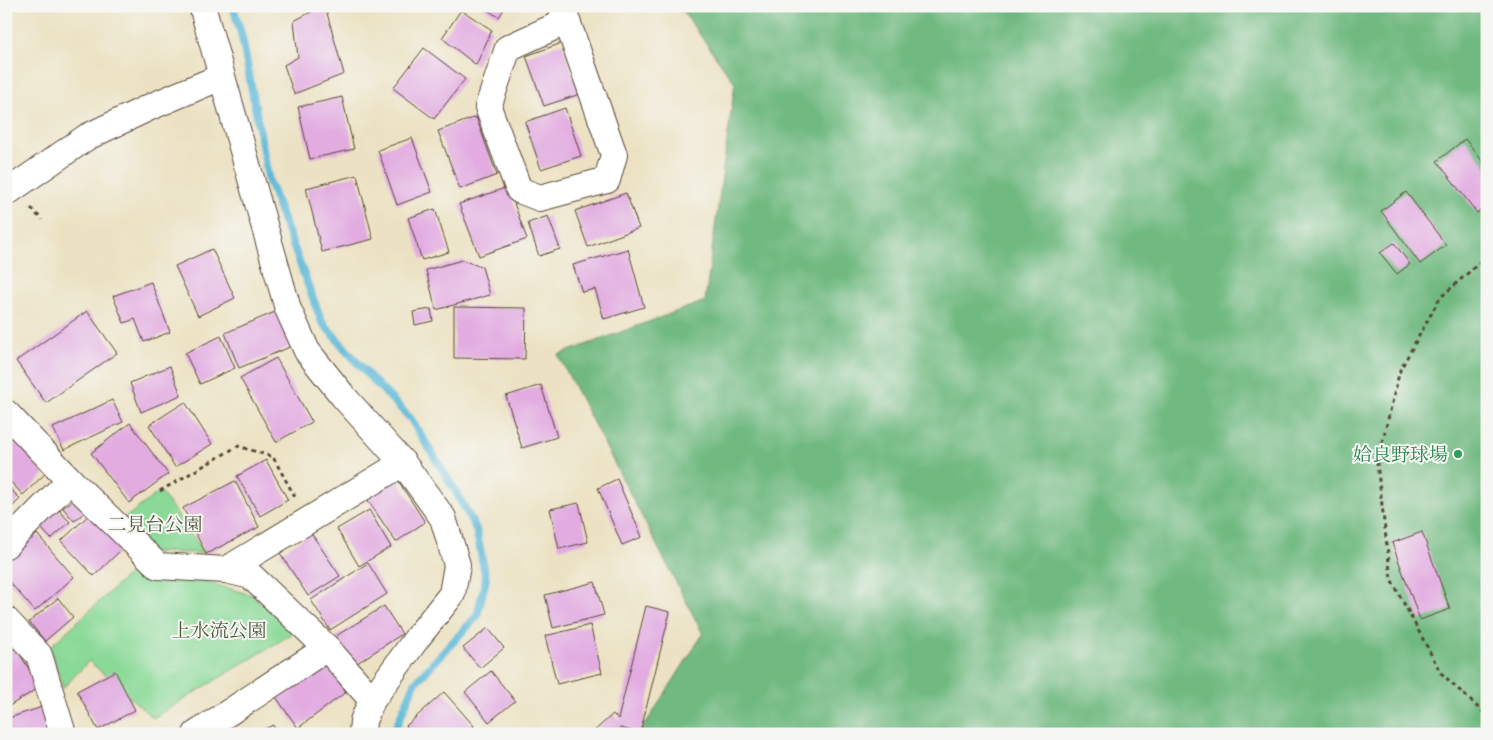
<svg xmlns="http://www.w3.org/2000/svg" width="1493" height="740" viewBox="0 0 1493 740" font-family="'Sorts Mill Goudy','Noto Serif JP',serif">
  <rect width="100%" height="100%" fill="#f6f6f2"/>
  <filter id="ink" filterUnits="userSpaceOnUse"><feTurbulence type="fractalNoise" baseFrequency=".02" numOctaves="2"/><feDisplacementMap in="SourceGraphic" scale="10" xChannelSelector="R" yChannelSelector="G"/><feConvolveMatrix kernelMatrix="1 2 1 2 8 2 1 2 1" color-interpolation-filters="sRGB"/></filter>
  <filter id="wash" filterUnits="userSpaceOnUse"><feTurbulence type="fractalNoise" baseFrequency=".0096" numOctaves="4" result="noise"/><feDisplacementMap in="SourceGraphic" scale="20" xChannelSelector="R" yChannelSelector="G"/><feGaussianBlur stdDeviation="1.12" result="paint"/><feColorMatrix in="noise" values="0 0 0 0 0 0 0 0 0 0 0 0 0 0 0 0 0 1.4 0 .05"/><feComposite in="paint" operator="in"/></filter>
  <g filter="url(#wash)">
    <rect width="100%" height="100%" fill="#ece2c3"/>
    <g fill="#8ad997" stroke="#62825a">
      <polygon points="160,491 205,553 150,552 120,522"/>
      <polygon points="141,563 252,595 295,632 153,718 89,661 63,688 50,647"/>
    </g>
    <polygon fill="#6fb980" stroke="#55724f" points="679,6 1487,6 1487,734 639,734 703,634 558,355 705,301 735,83"/>
    <g fill="none" stroke-linecap="round" stroke-linejoin="round">
      <polyline stroke="#5ab8d8" stroke-width="8" points="233,6 242,37 269,182 322,322 370,377 411,419 456,492 476,529 486,579 477,616 415,683 393,734"/>
    </g>
    <g id="blocks">
      <g fill="#e2ace1">
        <polygon points="322,6 325,6 344,74 294,94 284,65 298,57 294,21"/>
        <polygon points="480,6 506,6 499,17"/>
        <polygon points="461,10 492,30 476,65 442,38"/>
        <polygon points="562,43 580,94 544,106 526,56"/>
        <polygon points="424,48 465,79 434,119 393,88"/>
        <polygon points="342,97 354,149 310,159 298,107"/>
        <polygon points="565,108 581,156 541,169 525,122"/>
        <polygon points="476,117 497,175 460,189 438,131"/>
        <polygon points="412,138 432,192 397,205 378,150"/>
        <polygon points="1465,139 1487,167 1487,205 1477,213 1437,161"/>
        <polygon points="357,175 373,239 322,252 306,188"/>
        <polygon points="508,187 527,239 479,256 459,204"/>
        <polygon points="1406,192 1446,245 1420,264 1381,211"/>
        <polygon points="626,193 639,228 588,247 575,211"/>
        <polygon points="435,209 449,252 422,260 408,218"/>
        <polygon points="548,216 560,249 539,256 528,223"/>
        <polygon points="1394,243 1410,264 1397,274 1380,253"/>
        <polygon points="212,249 235,298 198,316 175,266"/>
        <polygon points="628,249 644,307 604,319 595,289 582,292 573,265"/>
        <polygon points="462,260 482,267 490,295 436,310 426,270"/>
        <polygon points="151,282 170,332 144,342 135,319 124,323 113,296"/>
        <polygon points="454,307 526,308 525,359 454,358"/>
        <polygon points="431,309 433,321 415,325 413,312"/>
        <polygon points="280,310 295,345 239,368 225,333"/>
        <polygon points="87,311 117,353 46,403 16,361"/>
        <polygon points="221,336 235,368 200,384 185,353"/>
        <polygon points="276,358 312,422 276,442 240,378"/>
        <polygon points="170,366 181,395 141,412 130,383"/>
        <polygon points="541,385 557,437 522,448 506,396"/>
        <polygon points="112,400 123,422 64,450 53,428"/>
        <polygon points="185,402 212,444 175,467 149,425"/>
        <polygon points="6,422 51,468 23,495 6,477"/>
        <polygon points="130,423 168,474 129,503 91,453"/>
        <polygon points="266,460 288,500 260,516 237,476"/>
        <polygon points="395,476 425,522 396,542 365,496"/>
        <polygon points="617,479 642,537 622,545 598,488"/>
        <polygon points="235,481 259,527 206,554 183,508"/>
        <polygon points="6,484 20,499 8,511 6,509"/>
        <polygon points="78,496 89,509 74,521 63,508"/>
        <polygon points="579,503 588,542 559,549 550,509"/>
        <polygon points="53,504 70,522 51,539 35,521"/>
        <polygon points="369,510 391,547 359,566 337,529"/>
        <polygon points="92,512 124,547 94,576 61,541"/>
        <polygon points="1422,532 1450,609 1420,620 1392,543"/>
        <polygon points="311,533 340,576 308,596 280,553"/>
        <polygon points="37,534 74,577 35,611 6,578 6,561"/>
        <polygon points="368,563 387,594 330,630 311,600"/>
        <polygon points="595,582 604,615 553,628 545,595"/>
        <polygon points="58,598 73,617 45,641 29,622"/>
        <polygon points="384,606 402,634 354,665 336,636"/>
        <polygon points="646,606 670,612 640,733 620,728 614,734 591,734 613,714 618,719"/>
        <polygon points="590,625 602,673 557,684 545,636"/>
        <polygon points="488,628 504,648 480,668 463,648"/>
        <polygon points="16,648 40,687 6,708 6,654"/>
        <polygon points="321,658 346,692 298,728 273,693"/>
        <polygon points="115,671 135,710 98,730 77,691"/>
        <polygon points="491,671 515,701 489,722 465,692"/>
        <polygon points="444,692 474,726 466,734 413,734 406,726"/>
        <polygon points="42,707 51,734 6,734 6,719"/>
        <polygon points="273,725 277,734 256,734"/>
      </g>
    </g>
  </g>
  <g filter="url(#ink)">
    <use href="#blocks" fill-opacity="0" stroke="#564637" stroke-width="1"/>
    <g fill="none" stroke-linecap="round" stroke-linejoin="round">
      <defs>
        <g id="street">
          <polyline points="202,6 288,309 307,351 343,396 403,463 443,518 457,565 452,594 417,638 372,700 363,721 362,734"/>
          <polyline points="561,6 567,21 614,155 607,180 540,198 519,190 488,107 508,48 567,21"/>
          <polyline points="6,193 87,137 150,107 221,77"/>
          <polyline points="6,413 70,480"/>
          <polyline points="6,545 70,480 158,566 226,570 251,576 327,648 372,700"/>
          <polyline points="226,570 403,463"/>
          <polyline points="6,620 39,655 63,734"/>
          <polyline points="196,734 327,648"/>
        </g>
      </defs>
      <use href="#street" stroke="#564637" stroke-width="28"/>
      <g stroke="#564637" stroke-width="3" stroke-dasharray="4 4" stroke-linecap="butt">
        <polyline points="31,208 42,220"/>
        <polyline points="1487,256 1440,298 1400,370 1377,464 1391,579 1441,673 1487,716"/>
        <polyline points="160,491 238,446 273,457 295,497"/>
      </g>
      <use href="#street" stroke="#fff" stroke-width="26"/>
    </g>
  </g>
  <circle fill="#2e9e5b" stroke="#f6f6f2" stroke-width="2" cx="1458" cy="454" r="5"/>
  <g text-anchor="middle" stroke-width="4" stroke-linejoin="round" paint-order="stroke">
    <g font-size="19" fill="#27864d" stroke="#f6f6f2" text-anchor="end">
      <text x="1448" y="461">姶良野球場</text>
    </g>
    <g font-size="19" fill="#4f563c" stroke="#f6f6f2">
      <text x="155" y="531">二見台公園</text>
      <text x="219" y="637">上水流公園</text>
    </g>
  </g>
  <rect width="1493" height="740" fill="none" stroke="#f6f6f2" stroke-width="25"/>
</svg>
